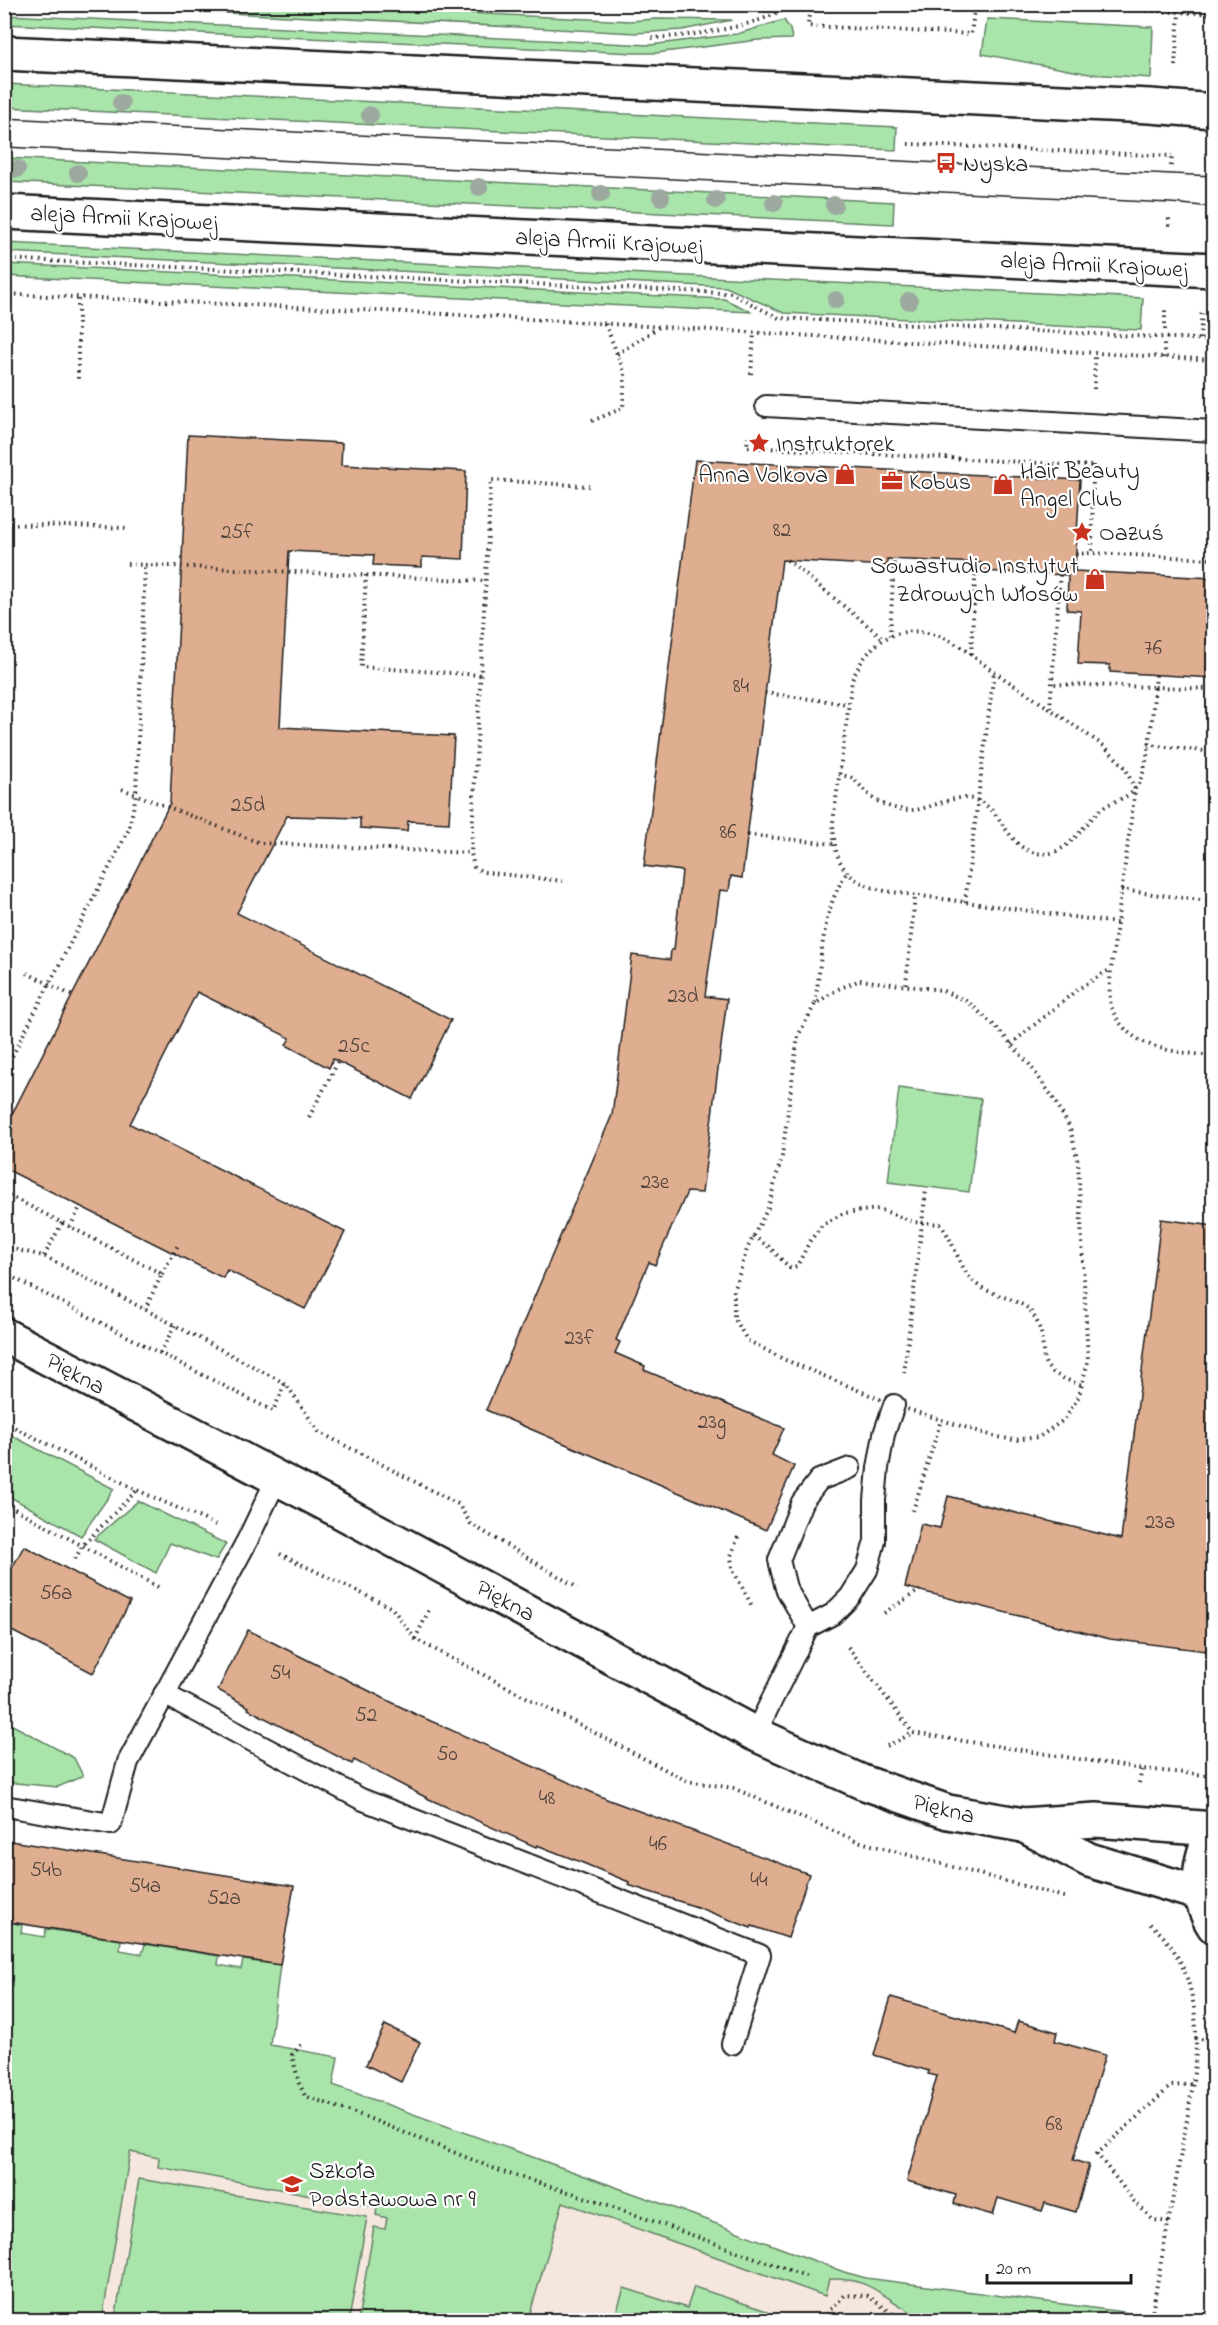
<svg xmlns="http://www.w3.org/2000/svg" width="1218" height="2325" viewBox="0 0 1218 2325" font-family="'Indie Flower',sans-serif">
  <rect width="100%" height="100%" fill="#fff"/>
  <filter id="ink" filterUnits="userSpaceOnUse"><feTurbulence type="fractalNoise" baseFrequency=".0167" numOctaves="2"/><feDisplacementMap in="SourceGraphic" scale="12" xChannelSelector="R" yChannelSelector="G"/><feConvolveMatrix kernelMatrix="1 2 1 2 8 2 1 2 1" color-interpolation-filters="sRGB"/></filter>
  <g filter="url(#ink)">
    <polygon fill="#f5e7de" points="98,2031 462,2166 824,2296 829,2279 847,2279 865,2283 912,2313 948,2320 49,2320"/>
    <g fill="#a9e5ab" stroke="#628064" stroke-width="1.5">
      <polygon points="284,4 630,21 655,19 732,20 682,30 637,33 65,5"/>
      <polygon points="5,15 650,45 737,34 784,20 790,29 792,39 758,40 656,53 635,53 5,24"/>
      <polygon points="987,19 1153,27 1151,78 1090,74 982,54"/>
      <polygon points="5,84 897,127 896,150 5,107"/>
      <polygon points="5,158 894,202 893,224 5,182"/>
      <polygon points="5,243 1143,298 1141,330 784,313 726,287 5,252"/>
      <polygon points="5,264 724,299 752,312 5,276"/>
      <polygon points="899,1088 981,1099 969,1192 888,1182"/>
      <polygon points="5,1432 114,1489 81,1536 5,1494"/>
      <polygon points="138,1501 226,1544 216,1560 170,1543 156,1573 94,1539"/>
      <polygon points="5,1721 74,1758 83,1776 58,1787 5,1782"/>
      <path d="M4 1921 22 1925 21 1933 44 1937 46 1929 121 1940 120 1950 142 1954 145 1944 219 1956 218 1965 241 1969 243 1960 280 1965 270 2045 338 2057 333 2085 693 2215 844 2272 866 2278 1123 2312 1139 2316V2320H948C936 2319 921 2318 911 2312 878 2294 870 2278 829 2279L825 2296 563 2202 528 2320H358L374 2227 385 2229 387 2218 376 2215 377 2207 158 2167 159 2158 130 2152 102 2320H5L4 2114 10 2074 4 2052Z"/>
      <polygon points="139,2179 367,2217 349,2320 115,2320"/>
      <polygon points="694,2287 767,2311 763,2320 614,2320 624,2288 687,2308"/>
    </g>
    <g fill="#dfae91" stroke="#1c1c1c" stroke-width="1.5">
      <polygon points="188,435 342,443 341,465 466,471 463,559 422,557 422,567 373,565 374,555 289,551 280,727 454,736 449,823 408,821 407,831 360,828 360,818 287,816 237,913 451,1020 412,1099 333,1059 329,1068 286,1045 290,1038 197,992 130,1124 345,1232 305,1309 227,1270 223,1278 4,1168 4,1130 170,803"/>
      <polygon points="695,460 1080,480 1075,571 1214,578 1214,678 1110,672 1110,665 1078,664 1081,611 1067,610 1068,575 981,571 982,563 887,559 887,566 782,560 742,878 731,876 729,891 720,890 705,996 727,999 702,1193 687,1192 655,1265 649,1262 616,1340 620,1342 615,1353 645,1366 644,1370 784,1428 772,1455 794,1466 766,1530 486,1410 612,1115 632,955 670,960 671,950 674,950 682,871 644,866"/>
      <polygon points="1161,1219 1214,1226 1214,1592 1206,1651 1110,1639 905,1587 921,1524 940,1528 948,1496 1121,1539"/>
      <polygon points="24,1546 130,1602 93,1673 4,1627 4,1583"/>
      <polygon points="248,1630 415,1714 609,1800 809,1874 788,1938 752,1926 751,1928 697,1907 628,1885 629,1882 583,1863 537,1845 536,1847 429,1799 354,1760 352,1764 248,1709 249,1707 218,1690"/>
      <polygon points="4,1840 294,1886 280,1965 4,1921"/>
      <polygon points="891,1997 1014,2033 1018,2021 1057,2032 1055,2041 1105,2055 1073,2160 1089,2165 1076,2212 1045,2203 1042,2211 998,2198 993,2215 954,2204 956,2195 907,2181 937,2076 928,2074 929,2071 874,2055"/>
      <polygon points="385,2025 420,2042 401,2082 366,2065"/>
    </g>
    <g fill="none" stroke-linecap="round" stroke-linejoin="round">
      <defs>
        <g id="service">
          <polyline points="766,406 1214,431"/>
          <polyline points="808,1627 786,1588 779,1560 802,1502 819,1480 850,1468"/>
          <polyline points="164,1694 361,1799 760,1955 732,2044"/>
          <polyline points="755,1734 808,1627 833,1614 850,1597 867,1570 875,1541 875,1500 878,1468 884,1434 894,1405"/>
          <polyline points="4,1806 111,1824 128,1762 248,1539 277,1478"/>
        </g>
        <g id="minor">
          <polyline points="4,1335 336,1509 755,1734 862,1782 948,1812 1023,1825 1096,1820 1214,1829"/>
          <polyline points="1023,1825 1089,1860 1201,1894"/>
          <path d="M1214 1833C1196 1860 1196 1899 1214 1926"/>
        </g>
        <g id="primary">
          <polyline points="4,53 1150,106 1214,111"/>
          <polyline points="4,212 1214,270"/>
        </g>
      </defs>
      <use href="#service" stroke="#1c1c1c" stroke-width="24"/>
      <use href="#minor" stroke="#1c1c1c" stroke-width="38"/>
      <use href="#primary" stroke="#1c1c1c" stroke-width="38"/>
      <g stroke="#1c1c1c" stroke-width="4" stroke-dasharray="1.5 4.5" stroke-linecap="butt">
        <polyline points="810,4 808,26 971,34 975,4"/>
        <polyline points="1027,4 1214,14"/>
        <path d="M652 38C693 36 760 27 794 4"/>
        <polyline points="1175,66 1179,13"/>
        <polyline points="1213,69 1214,47"/>
        <polyline points="908,144 1172,156"/>
        <polyline points="1171,166 1172,154"/>
        <polyline points="1169,226 1169,214"/>
        <polyline points="1208,228 1210,152"/>
        <polyline points="4,259 724,293 730,293 779,318 1214,340"/>
        <polyline points="4,294 428,313 1214,360"/>
        <polyline points="78,299 78,381"/>
        <polyline points="1165,330 1165,309"/>
        <polyline points="1200,339 1202,310"/>
        <polyline points="617,354 659,327"/>
        <polyline points="1164,358 1164,344"/>
        <polyline points="751,374 754,333"/>
        <polyline points="1094,389 1095,354"/>
        <polyline points="592,421 623,408 625,374 605,323"/>
        <polyline points="748,436 747,447 1093,466"/>
        <polyline points="1093,465 1092,553 1214,559"/>
        <polyline points="4,524 128,528"/>
        <polyline points="1076,554 1092,553"/>
        <polyline points="787,560 883,638"/>
        <polyline points="127,564 486,581"/>
        <polyline points="366,575 361,667 482,675"/>
        <path d="M1060 575 1050 709 1104 746 1125 767 1135 790 1111 969C1110 983 1107 1002 1115 1015 1134 1051 1178 1052 1214 1056"/>
        <polyline points="890,636 894,559"/>
        <polyline points="971,654 976,563"/>
        <polyline points="1156,675 1155,687 1214,689"/>
        <polyline points="765,693 848,704"/>
        <path d="M1050 709C1031 696 1012 684 993 671 976 659 959 643 939 636 896 622 868 642 852 680L833 822C834 863 844 881 885 891L1117 923"/>
        <polyline points="1148,745 1214,752"/>
        <path d="M839 774C843 776 848 776 852 778 858 782 863 790 868 794 878 804 896 810 910 810 933 810 953 792 976 800 1002 809 1006 844 1032 852 1065 862 1080 828 1100 810 1110 801 1128 799 1135 789 1150 771 1152 712 1155 687L1052 684"/>
        <polyline points="122,789 260,843 471,853"/>
        <polyline points="748,835 834,844"/>
        <polyline points="563,881 483,872 474,867 471,853 491,480 589,486"/>
        <polyline points="1121,890 1201,900"/>
        <polyline points="965,902 994,672"/>
        <polyline points="27,973 73,996"/>
        <polygon points="860,980 941,990 967,1001 995,1026 1029,1064 1054,1099 1070,1128 1078,1162 1088,1361 1079,1396 1065,1419 1039,1437 1014,1440 993,1436 894,1405 783,1359 747,1340 734,1318 734,1291 747,1249 768,1208 782,1156 798,1036 815,1004 838,989"/>
        <polyline points="906,984 915,896"/>
        <path d="M815 1003C822 960 821 911 846 874"/>
        <polyline points="1011,1044 1078,989 1111,969"/>
        <polyline points="4,1072 129,829 136,795 145,565"/>
        <polyline points="309,1117 338,1062"/>
        <polyline points="4,1193 162,1274 145,1309"/>
        <polyline points="70,1227 80,1207"/>
        <path d="M753 1236 768 1246 790 1268 797 1266 810 1241 822 1225 844 1213 879 1209 914 1222 940 1224C955 1242 958 1267 975 1283 990 1296 1023 1299 1032 1313 1057 1350 1021 1367 1082 1385"/>
        <polyline points="4,1247 44,1256 286,1384 319,1432 458,1504 471,1524 578,1588"/>
        <polyline points="44,1256 62,1223"/>
        <polyline points="4,1273 273,1411 285,1384"/>
        <polyline points="162,1274 178,1245"/>
        <polyline points="160,1353 175,1325"/>
        <polyline points="904,1373 926,1190"/>
        <polyline points="4,1422 137,1490 216,1525"/>
        <polyline points="4,1503 158,1587"/>
        <polyline points="913,1511 941,1420"/>
        <polyline points="738,1537 731,1556 732,1568 753,1608"/>
        <polyline points="280,1554 392,1608 415,1639 687,1781 733,1788 857,1841 1064,1897"/>
        <polyline points="75,1559 83,1545 137,1490"/>
        <polyline points="884,1613 920,1590"/>
        <polyline points="415,1639 430,1608"/>
        <polyline points="848,1647 913,1733 1142,1769 1206,1775 1214,1773"/>
        <polyline points="887,1746 913,1733"/>
        <polyline points="1139,1783 1142,1769"/>
        <path d="M1150 1924C1169 1939 1183 1962 1189 1985 1205 2039 1190 2100 1181 2153 1171 2209 1160 2265 1151 2320"/>
        <polyline points="1195,2038 1214,2041"/>
        <polyline points="301,2045 292,2055 299,2083 305,2096 363,2116 503,2172 594,2200 806,2276"/>
        <polyline points="1169,2222 1153,2220 1134,2201 1097,2154 1171,2086 1193,2084"/>
        <polyline points="826,2320 828,2312 845,2295 868,2296 901,2320"/>
      </g>
      <use href="#service" stroke="#fff" stroke-width="20"/>
      <use href="#minor" stroke="#fff" stroke-width="33"/>
      <use href="#primary" stroke="#fff" stroke-width="33"/>
      <g stroke="#1c1c1c" stroke-width="1.5">
        <polyline points="4,118 1214,176"/>
        <polyline points="4,147 1170,203 1214,207"/>
      </g>
    </g>
    <g fill="#9da99e">
      <circle cx="121" cy="103" r="9"/>
      <circle cx="370" cy="115" r="9"/>
      <circle cx="17" cy="169" r="9"/>
      <circle cx="78" cy="173" r="9"/>
      <circle cx="479" cy="187" r="9"/>
      <circle cx="601" cy="194" r="9"/>
      <circle cx="661" cy="197" r="9"/>
      <circle cx="716" cy="200" r="9"/>
      <circle cx="774" cy="203" r="9"/>
      <circle cx="834" cy="205" r="9"/>
      <circle cx="836" cy="300" r="9"/>
      <circle cx="909" cy="301" r="9"/>
    </g>
  </g>
  <defs>
    <symbol id="bus-bare" viewBox="-9 -9 18 18"><path d="M-5-6H5V4H4V6H2V4H-2V6H-4V4H-5ZM-3.5-4V0h7V-4ZM-3.5 1.2v1.5H-2V1.2ZM2 1.2v1.5H3.5V1.2Z" fill="#c8321e" stroke="#fff" stroke-width="2.5" paint-order="stroke"/></symbol>
    <symbol id="sight-bare" viewBox="-9 -9 18 18"><path d="M0-6L1.8-2.2L6-1.7L2.9 1.2L3.7 5.4L0 3.3L-3.7 5.4L-2.9 1.2L-6-1.7L-1.8-2.2Z" fill="#c8321e" stroke="#fff" stroke-width="2.5" paint-order="stroke"/></symbol>
    <symbol id="shop-bare" viewBox="-9 -9 18 18"><path d="M-5-2.5h2.3a2.7 3.5 0 0 1 5.4 0H5L5.5 6h-11ZM-1.5-2.5h3a1.5 2.3 0 0 0-3 0Z" fill="#c8321e" stroke="#fff" stroke-width="2.5" paint-order="stroke"/></symbol>
    <symbol id="office-bare" viewBox="-9 -9 18 18"><path d="M-6-3h4V-5.5h4V-3h4V5H-6ZM-1-4.5V-3h2v-1.5ZM-6 0V1H6V0Z" fill="#c8321e" stroke="#fff" stroke-width="2.5" paint-order="stroke"/></symbol>
    <symbol id="school-bare" viewBox="-9 -9 18 18"><path d="M0-5L7-2L0 1L-7-2ZM-4 1L0 2.5L4 1V4Q0 6-4 4Z" fill="#c8321e" stroke="#fff" stroke-width="2.5" paint-order="stroke"/></symbol>
  </defs>
  <g fill-rule="evenodd">
    <use href="#bus-bare" x="931" y="148" width="30" height="30"/>
    <use href="#sight-bare" x="744" y="428" width="30" height="30"/>
    <use href="#shop-bare" x="830" y="459" width="30" height="30"/>
    <use href="#office-bare" x="877" y="466" width="30" height="30"/>
    <use href="#shop-bare" x="988" y="469" width="30" height="30"/>
    <use href="#sight-bare" x="1067" y="517" width="30" height="30"/>
    <use href="#shop-bare" x="1080" y="564" width="30" height="30"/>
    <use href="#school-bare" x="277" y="2169" width="30" height="30"/>
  </g>
  <g text-anchor="middle" stroke-width="4.5" stroke-linejoin="round" paint-order="stroke">
    <g font-size="21" fill="#4d4039">
      <text x="782" y="536">82</text>
      <text x="237" y="538">25f</text>
      <text x="1153" y="654">76</text>
      <text x="741" y="692">84</text>
      <text x="248" y="811">25d</text>
      <text x="728" y="838">86</text>
      <text x="683" y="1002">23d</text>
      <text x="354" y="1052">25c</text>
      <text x="655" y="1188">23e</text>
      <text x="579" y="1344">23f</text>
      <text x="712" y="1428">23g</text>
      <text x="1160" y="1528">23a</text>
      <text x="56" y="1599">56a</text>
      <text x="280" y="1679">54</text>
      <text x="366" y="1721">52</text>
      <text x="447" y="1760">50</text>
      <text x="547" y="1804">48</text>
      <text x="658" y="1850">46</text>
      <text x="46" y="1876">54b</text>
      <text x="759" y="1886">44</text>
      <text x="145" y="1892">54a</text>
      <text x="224" y="1904">52a</text>
      <text x="1054" y="2130">68</text>
    </g>
    <g font-size="24" fill="#1c1c1c" stroke="#fff" text-anchor="start">
      <text x="963" y="171">Nyska</text>
      <text x="776" y="451">Instruktorek</text>
      <text x="1020" y="478">Hair Beauty<tspan x="1020" dy="28">Angel Club</tspan></text>
      <text x="828" y="482" text-anchor="end">Anna Volkova</text>
      <text x="909" y="489">Kobus</text>
      <text x="1099" y="540">Oazuś</text>
      <text x="1078" y="573" text-anchor="end">Sowastudio Instytut<tspan x="1078" dy="28">Zdrowych Włosów</tspan></text>
      <text x="309" y="2178">Szkoła<tspan x="309" dy="28">Podstawowa nr 9</tspan></text>
    </g>
    <g font-size="24" fill="#1c1c1c" stroke="#fff">
      <text transform="translate(124 217) rotate(3)" y="8">aleja Armii Krajowej</text>
      <text transform="translate(609 241) rotate(3)" y="8">aleja Armii Krajowej</text>
      <text transform="translate(1094 264) rotate(3)" y="8">aleja Armii Krajowej</text>
      <text transform="translate(76 1373) rotate(28)" y="8">Piękna</text>
      <text transform="translate(506 1600) rotate(28)" y="8">Piękna</text>
      <text transform="translate(944 1808) rotate(14)" y="8">Piękna</text>
    </g>
  </g>
  <rect width="1218" height="2325" fill="none" stroke="#fff" stroke-width="24"/>
  <rect x="12" y="12" width="1194" height="2301" fill="none" stroke="#1c1c1c" stroke-width="2" filter="url(#ink)"/>
  <path d="M987 2274v9h144v-9" fill="none" stroke="#1c1c1c" stroke-width="3"/>
  <text x="996" y="2274" font-size="18" fill="#1c1c1c" stroke="#ffffff" stroke-width="4.5" paint-order="stroke">20 m</text>
</svg>
